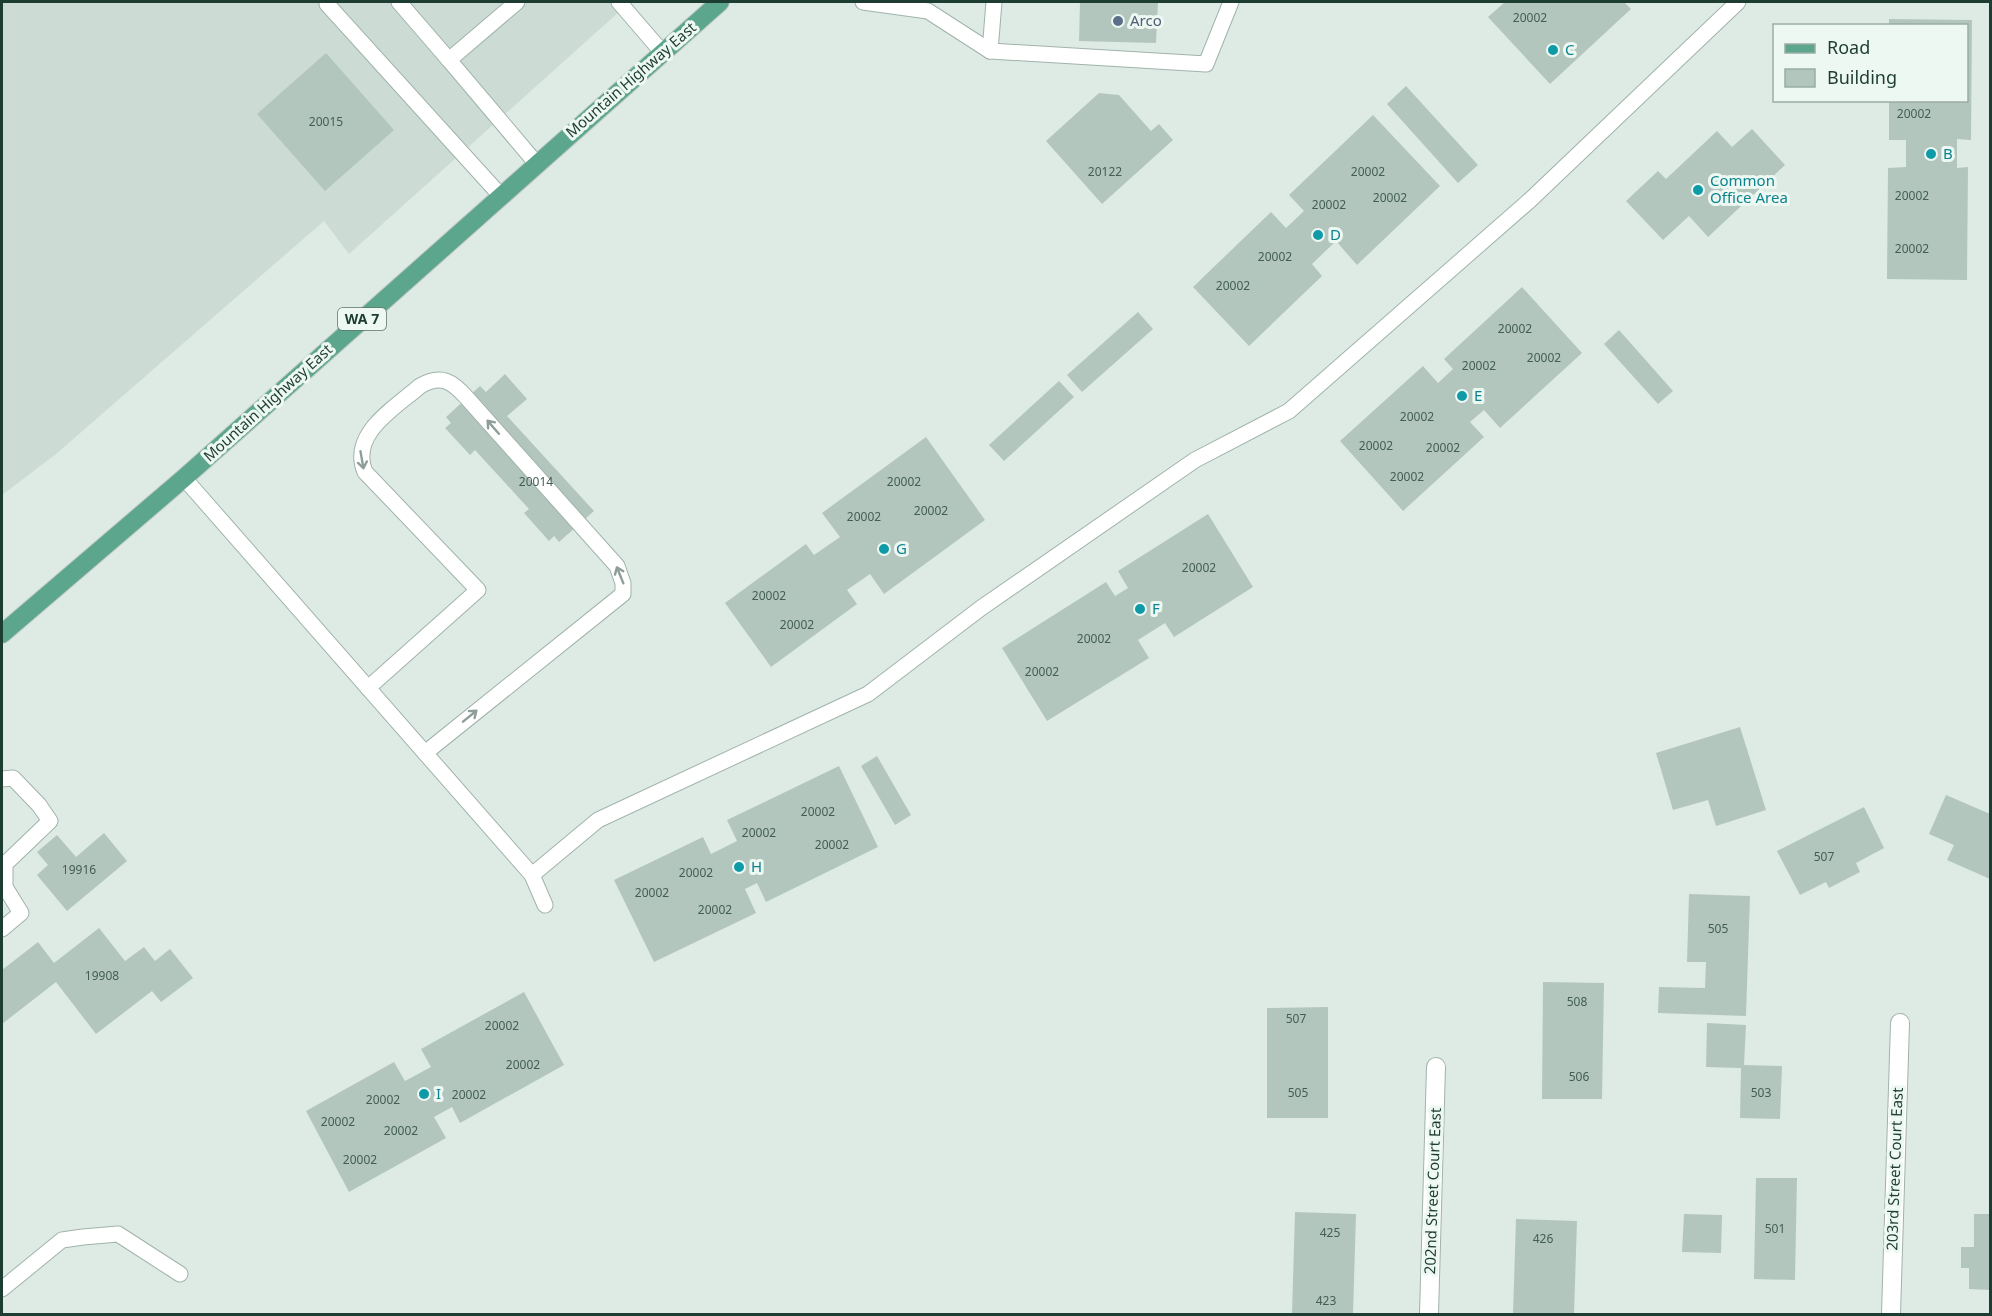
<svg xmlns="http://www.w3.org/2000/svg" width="1992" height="1316" viewBox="0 0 1992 1316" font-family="'Noto Sans',sans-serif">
  <rect width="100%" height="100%" fill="#deebe4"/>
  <polygon fill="#ccdbd3" points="2,2 630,2 349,254 324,221 56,454 2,495"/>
  <g fill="#b3c6bd">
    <polygon points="1080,2 1158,2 1156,43 1079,41"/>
    <polygon points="1505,2 1624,2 1631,9 1550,84 1488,17"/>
    <polygon points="1889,19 1972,20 1971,140 1957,139 1957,168 1968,167 1967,280 1887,279 1888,168 1906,167 1906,140 1889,140 1889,100 1966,100 1966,26 1889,26"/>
    <polygon points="326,53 394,130 325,191 257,114"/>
    <polygon points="1406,86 1478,165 1458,183 1387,104"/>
    <polygon points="1099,93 1119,95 1151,131 1159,124 1173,140 1102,204 1046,141"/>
    <polygon points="1373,115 1440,186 1357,265 1336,241 1312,264 1322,276 1249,346 1193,287 1271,212 1286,228 1304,211 1289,195"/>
    <polygon points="1752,129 1785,165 1708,237 1689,216 1663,240 1626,201 1658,171 1666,179 1717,131 1732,147"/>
    <polygon points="1522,287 1582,353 1500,428 1484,410 1470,422 1484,437 1403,511 1340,441 1423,366 1438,383 1453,369 1444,359"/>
    <polygon points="1138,312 1153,329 1082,392 1067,375"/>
    <polygon points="1619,330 1673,391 1658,404 1604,344"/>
    <polygon points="505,374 527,399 507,416 594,511 559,542 554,536 549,541 524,513 529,509 475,450 470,455 445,428 451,423 446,417 480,386 486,392"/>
    <polygon points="1059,381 1074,397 1004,461 989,445"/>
    <polygon points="926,437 985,520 884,594 870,574 847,590 857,604 771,667 725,603 806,544 814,555 840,537 822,513"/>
    <polygon points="1208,514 1253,587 1174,637 1165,623 1138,640 1149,658 1047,721 1002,648 1106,582 1115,596 1128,588 1118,571"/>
    <polygon points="1740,727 1766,810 1716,826 1708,800 1673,810 1656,753"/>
    <polygon points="877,756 911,815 895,825 861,766"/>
    <polygon points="839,766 878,847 766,902 757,883 745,889 756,913 654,962 614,880 703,837 711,854 737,841 727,820"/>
    <polygon points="1946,795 1990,814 1990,879 1947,860 1954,845 1929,834"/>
    <polygon points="1864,807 1884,848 1856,863 1860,872 1829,888 1826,882 1800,895 1777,851"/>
    <polygon points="104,833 127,861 67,911 37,875 48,865 37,852 57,835 76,857"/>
    <polygon points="1689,894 1750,896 1746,1016 1658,1013 1659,987 1705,988 1706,962 1687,962"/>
    <polygon points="99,928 125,961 144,947 155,961 170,949 193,978 161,1002 152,991 96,1034 56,982 2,1024 2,970 38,942 54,963"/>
    <polygon points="1543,982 1604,983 1602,1099 1542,1099"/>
    <polygon points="524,992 564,1065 460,1123 452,1107 434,1117 446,1138 349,1192 306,1111 394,1062 405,1081 431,1067 421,1049"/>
    <polygon points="1328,1007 1328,1118 1267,1118 1267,1008"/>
    <polygon points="1707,1023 1746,1025 1744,1065 1782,1066 1780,1119 1740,1118 1741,1068 1706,1067"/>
    <polygon points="1756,1178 1797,1178 1795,1280 1754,1279"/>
    <polygon points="1295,1212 1356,1214 1353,1314 1292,1314"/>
    <polygon points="1684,1214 1722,1215 1721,1253 1682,1252"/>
    <polygon points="1974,1214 1990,1214 1990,1290 1969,1289 1969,1268 1961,1268 1961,1247 1974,1247"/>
    <polygon points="1516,1219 1577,1221 1574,1314 1513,1314"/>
  </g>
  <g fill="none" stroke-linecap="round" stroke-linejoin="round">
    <defs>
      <g id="service">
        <polyline points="399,2 449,60 517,2"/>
        <polyline points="619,2 662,52"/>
        <polyline points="863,2 928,11 990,51 1206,64 1231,2"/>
        <polyline points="327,4 500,195"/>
        <polyline points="990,51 994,2"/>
        <polyline points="449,60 536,163"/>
        <polyline points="184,478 532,875 545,905"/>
        <path d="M368 688 478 590 365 472C349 434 395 408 420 386 441 374 452 381 467 398L617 566 623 583V594L425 753"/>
        <polyline points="2,779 13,778 39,805 50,821 5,864 5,887 21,913 2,929"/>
        <polyline points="532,875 598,820 868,694 981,608 1195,460 1289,411 1529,201 1738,2"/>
        <polyline points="2,1289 62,1240 83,1237 118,1234 180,1274"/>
      </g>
      <g id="minor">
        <polyline points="1429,1314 1436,1067"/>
        <polyline points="1891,1314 1900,1023"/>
      </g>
      <polyline id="primary" points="2,634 184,478 720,2"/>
    </defs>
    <use href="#service" stroke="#a0b3ab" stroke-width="17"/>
    <use href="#minor" stroke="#a0b3ab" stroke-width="20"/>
    <use href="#primary" stroke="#c0c8c6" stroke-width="20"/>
    <use href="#service" stroke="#fff" stroke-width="15"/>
    <use href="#minor" stroke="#fff" stroke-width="18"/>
    <use href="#primary" stroke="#5da68e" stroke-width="18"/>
  </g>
  <defs><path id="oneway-shaft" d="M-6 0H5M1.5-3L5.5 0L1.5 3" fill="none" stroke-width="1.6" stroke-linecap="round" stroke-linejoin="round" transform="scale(1.5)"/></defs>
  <g stroke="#8e9e98">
    <use href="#oneway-shaft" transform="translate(493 427) rotate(-131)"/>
    <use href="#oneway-shaft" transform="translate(362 460) rotate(80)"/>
    <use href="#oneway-shaft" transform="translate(620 575) rotate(-112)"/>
    <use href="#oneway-shaft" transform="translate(470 716) rotate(-39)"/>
  </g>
  <circle fill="#5c6f8a" stroke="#eef8f2" stroke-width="2" cx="1118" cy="21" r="6"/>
  <g fill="#0f9aa8" stroke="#eef8f2" stroke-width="2">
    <circle cx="1553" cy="50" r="6"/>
    <circle cx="1931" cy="154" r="6"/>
    <circle cx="1698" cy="190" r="6"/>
    <circle cx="1318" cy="235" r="6"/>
    <circle cx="1462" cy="396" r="6"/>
    <circle cx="884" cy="549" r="6"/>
    <circle cx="1140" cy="609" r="6"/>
    <circle cx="739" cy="867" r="6"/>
    <circle cx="424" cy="1094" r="6"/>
  </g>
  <g text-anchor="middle" stroke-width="6" stroke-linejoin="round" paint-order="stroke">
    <g font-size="12" fill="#425e55">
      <text x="1530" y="22">20002</text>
      <text x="1914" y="118">20002</text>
      <text x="326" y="126">20015</text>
      <text x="1105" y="176">20122</text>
      <text x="1368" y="176">20002</text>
      <text x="1912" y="200">20002</text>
      <text x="1390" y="202">20002</text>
      <text x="1329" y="209">20002</text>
      <text x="1912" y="253">20002</text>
      <text x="1275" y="261">20002</text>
      <text x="1233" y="290">20002</text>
      <text x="1515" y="333">20002</text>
      <text x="1544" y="362">20002</text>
      <text x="1479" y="370">20002</text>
      <text x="1417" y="421">20002</text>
      <text x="1376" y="450">20002</text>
      <text x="1443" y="452">20002</text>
      <text x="1407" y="481">20002</text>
      <text x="536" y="486">20014</text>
      <text x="904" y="486">20002</text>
      <text x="931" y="515">20002</text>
      <text x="864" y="521">20002</text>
      <text x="1199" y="572">20002</text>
      <text x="769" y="600">20002</text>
      <text x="797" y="629">20002</text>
      <text x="1094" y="643">20002</text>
      <text x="1042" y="676">20002</text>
      <text x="818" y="816">20002</text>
      <text x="759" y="837">20002</text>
      <text x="832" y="849">20002</text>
      <text x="1824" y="861">507</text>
      <text x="79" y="874">19916</text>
      <text x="696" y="877">20002</text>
      <text x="652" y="897">20002</text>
      <text x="715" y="914">20002</text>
      <text x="1718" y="933">505</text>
      <text x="102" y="980">19908</text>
      <text x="1577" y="1006">508</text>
      <text x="1296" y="1023">507</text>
      <text x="502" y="1030">20002</text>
      <text x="523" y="1069">20002</text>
      <text x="1579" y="1081">506</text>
      <text x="1298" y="1097">505</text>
      <text x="1761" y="1097">503</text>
      <text x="469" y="1099">20002</text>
      <text x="383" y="1104">20002</text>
      <text x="338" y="1126">20002</text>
      <text x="401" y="1135">20002</text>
      <text x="360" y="1164">20002</text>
      <text x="1775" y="1233">501</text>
      <text x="1330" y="1237">425</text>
      <text x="1543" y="1243">426</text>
      <text x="1326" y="1305">423</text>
    </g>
    <rect fill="#eef8f2" stroke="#5c746c" stroke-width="1.5" x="338" y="308" width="48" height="22" rx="4.5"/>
    <g font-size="14" font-weight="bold" fill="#1d3c32">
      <text x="362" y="324">WA 7</text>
    </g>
    <g font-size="15" fill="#4e5e75" stroke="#eef8f2" text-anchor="start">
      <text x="1130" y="26">Arco</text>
    </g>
    <g font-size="15" fill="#0d838f" stroke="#eef8f2" text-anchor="start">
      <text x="1565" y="55">C</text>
      <text x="1943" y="159">B</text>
      <text x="1710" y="186">Common<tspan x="1710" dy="17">Office Area</tspan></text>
      <text x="1330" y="240">D</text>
      <text x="1474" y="401">E</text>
      <text x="896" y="554">G</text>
      <text x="1152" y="614">F</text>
      <text x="751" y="872">H</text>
      <text x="436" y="1099">I</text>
    </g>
    <g font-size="15" fill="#1d3c32" stroke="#eef8f2">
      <text transform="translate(631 80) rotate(-41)" y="5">Mountain Highway East</text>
      <text transform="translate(268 403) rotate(-42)" y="5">Mountain Highway East</text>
      <text transform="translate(1895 1169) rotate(-88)" y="5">203rd Street Court East</text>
      <text transform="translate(1433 1191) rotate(-88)" y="5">202nd Street Court East</text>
    </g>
  </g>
  <rect width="1992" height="1316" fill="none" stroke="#1d3c32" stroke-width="6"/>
  <rect x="1773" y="24" width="195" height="78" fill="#eef8f2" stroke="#9aada5" stroke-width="1.5"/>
  <rect x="1785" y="44" width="30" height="9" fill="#5da68e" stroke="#9aada5" stroke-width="1.5"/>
  <text x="1827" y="54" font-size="18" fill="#1d3c32">Road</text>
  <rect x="1785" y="69" width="30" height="18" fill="#b3c6bd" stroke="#9aada5" stroke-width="1.5"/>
  <text x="1827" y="84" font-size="18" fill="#1d3c32">Building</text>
</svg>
